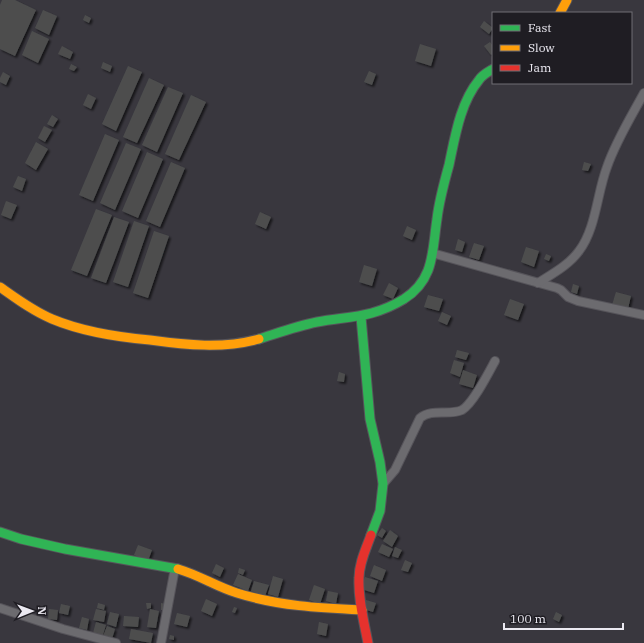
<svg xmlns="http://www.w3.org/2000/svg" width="644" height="643" viewBox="0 0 644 643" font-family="'IBM Plex Serif',serif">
  <defs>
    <filter id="shadow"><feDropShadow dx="2" dy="2" stdDeviation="1" flood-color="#0009"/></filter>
  </defs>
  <rect width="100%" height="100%" fill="#39373e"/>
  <g fill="#4d4e4e" filter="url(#shadow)">
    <polygon points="2,0 15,0 36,10 15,56 0,49 0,5"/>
    <polygon points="43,10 57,16 49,35 35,28"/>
    <polygon points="85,15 91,18 89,23 83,20"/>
    <polygon points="484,21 493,28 489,34 480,27"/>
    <polygon points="32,31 49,39 38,63 22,55"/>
    <polygon points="490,42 493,46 493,53 491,55 484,46"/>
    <polygon points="420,44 436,49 431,66 415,61"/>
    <polygon points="62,46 73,52 70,59 58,54"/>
    <polygon points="103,62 112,66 110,72 101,68"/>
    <polygon points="71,64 77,67 74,71 69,69"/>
    <polygon points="128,66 142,72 116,131 102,124"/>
    <polygon points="369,71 376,74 372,85 364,82"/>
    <polygon points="3,72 10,76 6,85 0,82 0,78"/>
    <polygon points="149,78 164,85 137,143 123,137"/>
    <polygon points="168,87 183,93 157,152 142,145"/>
    <polygon points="88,94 96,98 91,109 83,105"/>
    <polygon points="191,95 206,102 179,160 165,154"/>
    <polygon points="52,115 58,119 53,127 47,124"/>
    <polygon points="44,126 52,130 45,142 38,138"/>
    <polygon points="105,134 119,140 93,201 79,195"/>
    <polygon points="36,142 48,149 36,170 25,163"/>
    <polygon points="126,143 141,149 115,210 100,203"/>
    <polygon points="147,152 163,159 138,218 122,211"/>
    <polygon points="171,162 185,168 160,227 146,221"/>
    <polygon points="584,162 591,164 588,171 582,170"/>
    <polygon points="18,176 26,179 22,191 13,187"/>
    <polygon points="6,201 17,205 11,219 1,215"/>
    <polygon points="96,209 112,215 87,276 71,270"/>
    <polygon points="260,212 271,217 266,229 255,224"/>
    <polygon points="114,217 129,222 106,283 91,278"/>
    <polygon points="134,221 149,226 128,287 113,282"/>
    <polygon points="407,226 416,230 412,240 403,236"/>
    <polygon points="154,231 169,236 148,298 133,293"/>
    <polygon points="458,239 465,242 462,252 455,250"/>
    <polygon points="474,243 484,246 479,260 469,257"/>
    <polygon points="526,247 539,251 534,267 521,262"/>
    <polygon points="546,254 551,256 549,261 544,259"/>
    <polygon points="364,265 377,269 372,286 359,282"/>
    <polygon points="389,283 398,288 393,299 383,295"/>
    <polygon points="573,284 579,286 577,294 571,292"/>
    <polygon points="616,292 631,296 628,309 612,305"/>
    <polygon points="428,295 443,299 439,311 424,307"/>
    <polygon points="510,299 524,304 518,320 504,315"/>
    <polygon points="442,312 451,316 447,325 438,321"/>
    <polygon points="457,350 469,353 466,360 455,357"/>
    <polygon points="454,360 464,363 460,377 450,373"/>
    <polygon points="463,370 477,375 473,388 459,384"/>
    <polygon points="339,372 345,374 344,382 337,381"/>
    <polygon points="382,528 386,531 382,538 377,535"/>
    <polygon points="390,530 398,536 392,547 383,541"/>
    <polygon points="382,544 393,549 389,557 378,552"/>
    <polygon points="138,545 152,550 148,561 134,555"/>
    <polygon points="395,547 402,550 398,558 392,556"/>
    <polygon points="405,560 412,563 408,572 401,570"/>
    <polygon points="216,564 224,568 220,577 212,573"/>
    <polygon points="374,565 386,570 382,581 370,576"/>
    <polygon points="239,568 245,570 243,575 238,573"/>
    <polygon points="238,574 252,580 248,591 233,585"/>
    <polygon points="273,576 283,579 278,597 268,594"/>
    <polygon points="365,577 378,581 374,593 361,589"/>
    <polygon points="254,581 269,585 265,596 251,591"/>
    <polygon points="314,585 325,589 320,604 309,600"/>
    <polygon points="328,591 338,593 336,604 326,601"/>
    <polygon points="206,599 217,604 212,616 201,611"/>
    <polygon points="366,600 376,603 373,612 363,609"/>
    <polygon points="98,603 105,605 104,610 97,608"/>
    <polygon points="146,603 151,603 151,608 147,609"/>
    <polygon points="161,603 166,604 166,610 161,610"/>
    <polygon points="61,604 70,606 68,615 59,613"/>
    <polygon points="234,607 237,608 235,613 232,612"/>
    <polygon points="49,609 58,610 57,620 48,619"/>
    <polygon points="96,609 106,611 104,622 93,620"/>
    <polygon points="150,609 159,611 156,628 147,627"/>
    <polygon points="110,612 119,614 116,627 107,624"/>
    <polygon points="556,612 562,615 559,622 553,619"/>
    <polygon points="177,613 190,616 187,627 174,624"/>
    <polygon points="124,616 139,617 138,627 123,626"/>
    <polygon points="82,617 89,619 87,630 79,628"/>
    <polygon points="96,622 106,625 103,635 93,633"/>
    <polygon points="319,622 328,624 326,636 317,634"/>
    <polygon points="107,626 115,629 112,639 103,636"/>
    <polygon points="131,629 153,633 151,643 129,639"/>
    <polygon points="170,635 174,636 174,640 169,639"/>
  </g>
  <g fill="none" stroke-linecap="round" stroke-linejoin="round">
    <defs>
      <g id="street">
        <polyline points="432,253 557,288 561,290 568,297 578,301 644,315"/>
        <path d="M538 283C552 274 569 265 579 251 596 229 597 193 607 167 616 141 631 117 644 93"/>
        <path d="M383 484 395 470 420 418C432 408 449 416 462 410 473 404 489 372 495 361"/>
        <polyline points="0,608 63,629 116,643"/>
        <polyline points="161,643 175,568"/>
      </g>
      <g id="fast">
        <polyline points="361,317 370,419 380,462 383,484 380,511 371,535"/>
        <path d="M259 339C278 333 297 326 317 322 350 316 373 318 404 299 435 279 432 251 437 219 439 201 444 183 449 165 455 137 460 103 479 80 482 75 488 72 493 69"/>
        <polyline points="0,532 21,539 65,549 178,569"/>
      </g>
      <g id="slow">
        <polyline points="560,13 567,0"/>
        <path d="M0 287C17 299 33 311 52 319 83 332 116 337 150 340 186 345 223 349 259 339"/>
        <path d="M178 569C199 575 217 587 237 593 278 606 320 608 362 610"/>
      </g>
      <path id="jam" d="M368 643C364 622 358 599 359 578 359 563 366 549 371 535"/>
    </defs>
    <use href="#street" stroke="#56545a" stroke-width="10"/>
    <use href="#fast" stroke="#56545a" stroke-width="11"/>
    <use href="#slow" stroke="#56545a" stroke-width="11"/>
    <use href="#jam" stroke="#56545a" stroke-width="11"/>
    <use href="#street" stroke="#6c6b6f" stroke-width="8"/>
    <use href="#fast" stroke="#30b455" stroke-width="9"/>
    <use href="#slow" stroke="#ff9f0a" stroke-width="9"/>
    <use href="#jam" stroke="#e5322d" stroke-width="9"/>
  </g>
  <rect x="492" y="12" width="140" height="72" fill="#1f1d23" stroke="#716f75"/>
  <rect x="500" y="25" width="20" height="6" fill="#30b455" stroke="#716f75"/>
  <text x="528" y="32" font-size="12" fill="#ebe9f1">Fast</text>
  <rect x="500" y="45" width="20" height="6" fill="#ff9f0a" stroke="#716f75"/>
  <text x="528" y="52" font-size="12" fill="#ebe9f1">Slow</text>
  <rect x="500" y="65" width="20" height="6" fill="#e5322d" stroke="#716f75"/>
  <text x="528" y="72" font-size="12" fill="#ebe9f1">Jam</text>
  <g transform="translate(32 611) rotate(89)" stroke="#1f1d23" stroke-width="3" paint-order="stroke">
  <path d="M0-3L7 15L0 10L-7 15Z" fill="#ebe9f1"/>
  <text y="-6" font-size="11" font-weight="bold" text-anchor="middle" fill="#ebe9f1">N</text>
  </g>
  <path d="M504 623v6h119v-6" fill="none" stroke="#ebe9f1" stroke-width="2"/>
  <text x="510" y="623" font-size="12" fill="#ebe9f1" stroke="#1f1d23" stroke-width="3" paint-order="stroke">100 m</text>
</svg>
